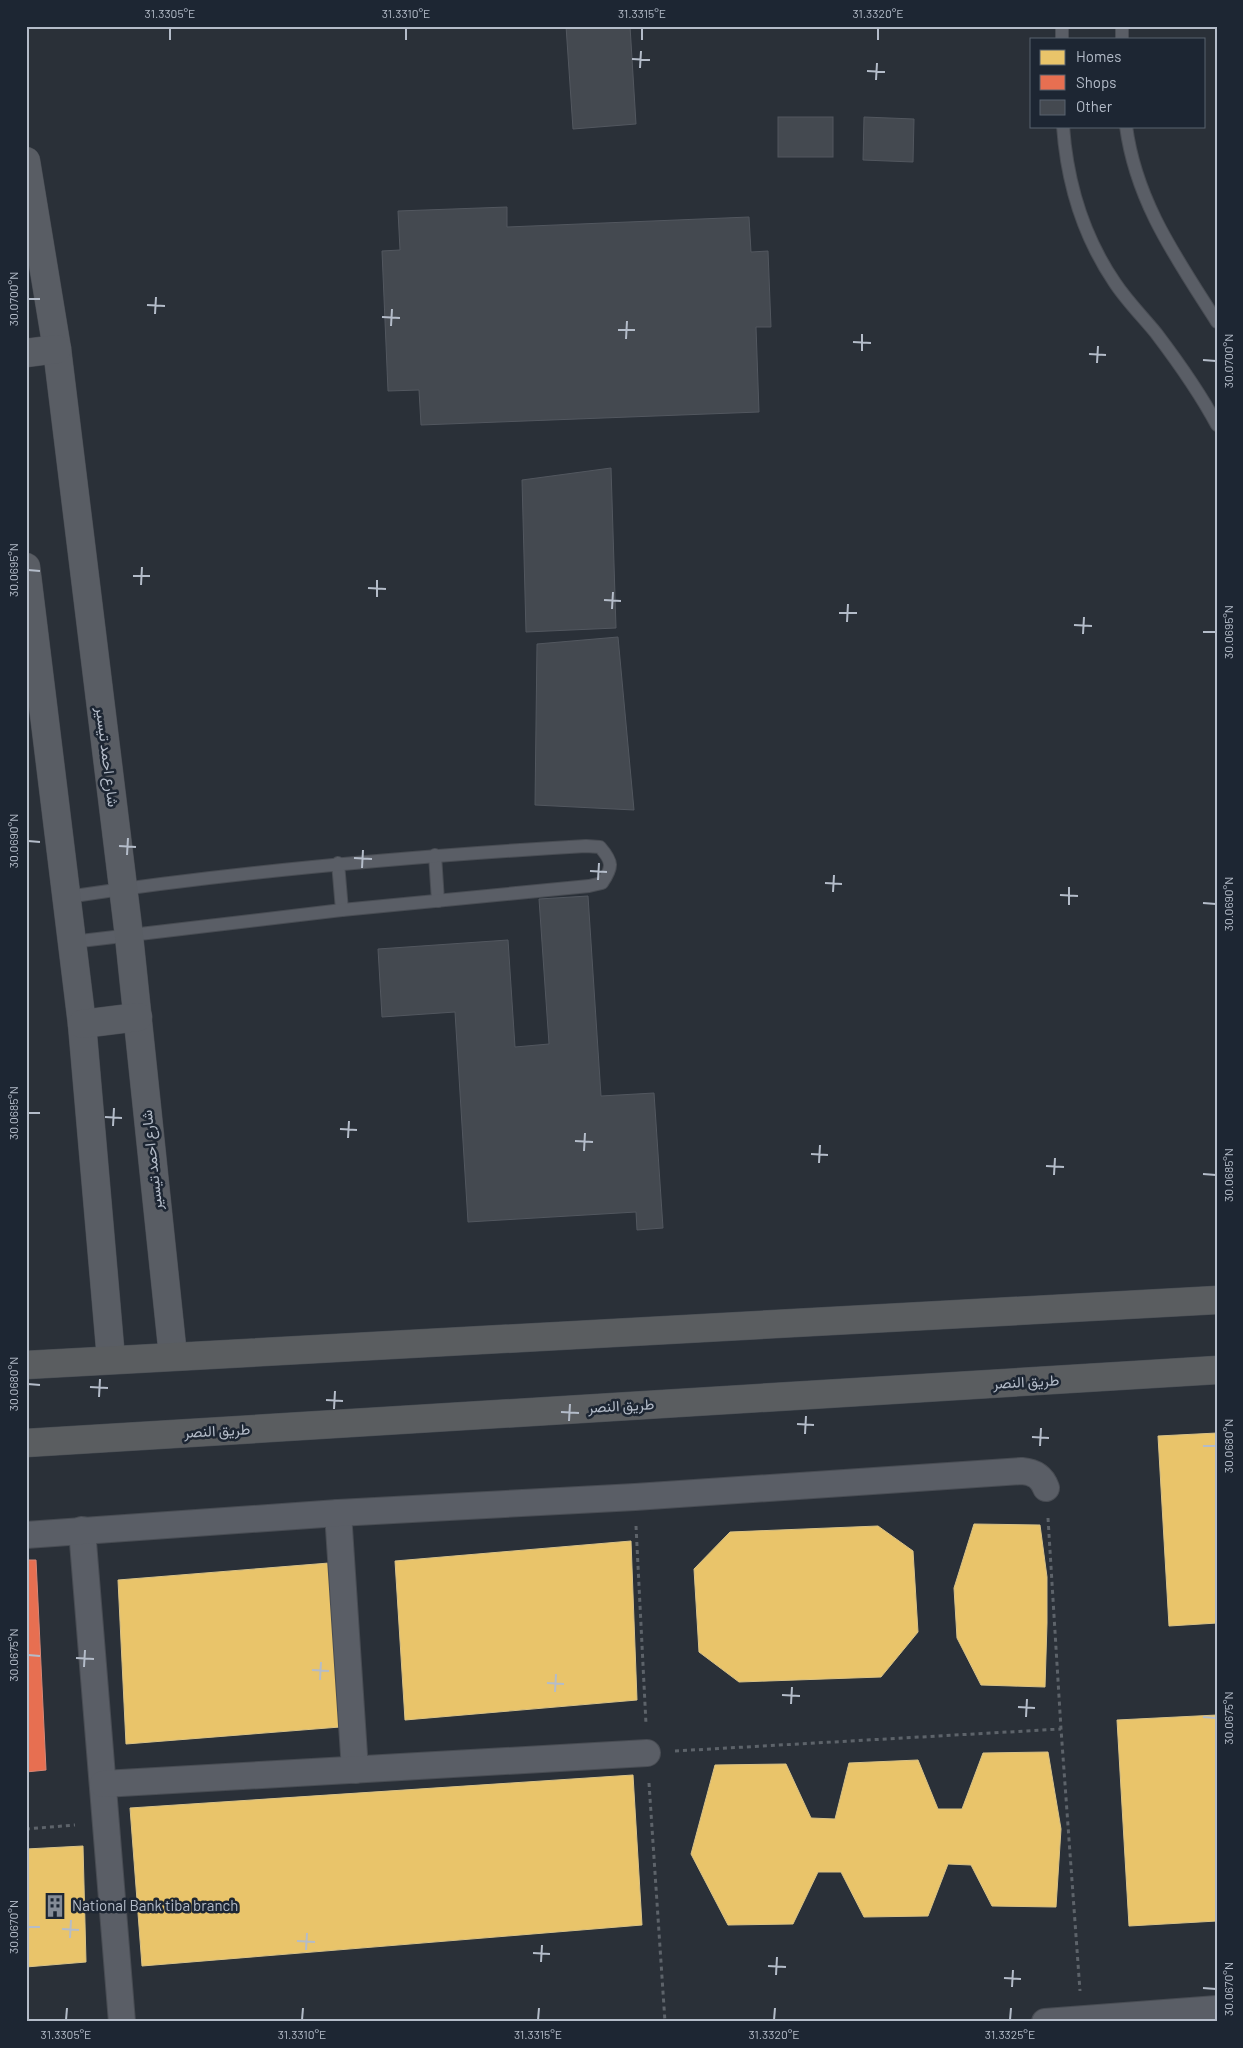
<svg xmlns="http://www.w3.org/2000/svg" width="1243" height="2048" viewBox="0 0 1243 2048" font-family="Barlow,Vazirmatn,sans-serif">
  <rect width="100%" height="100%" fill="#2a3038"/>
  <g fill="#e9c46a" stroke="#d9c286">
    <polygon points="1217,1433 1217,1623 1169,1626 1158,1436"/>
    <polygon points="974,1524 1040,1525 1047,1577 1047,1623 1045,1687 981,1685 957,1638 954,1588"/>
    <polygon points="878,1526 913,1551 918,1632 881,1677 739,1682 699,1652 694,1569 730,1532"/>
    <polygon points="631,1541 637,1700 405,1720 395,1561"/>
    <polygon points="329,1563 340,1727 126,1744 118,1580"/>
    <polygon points="1217,1715 1217,1921 1129,1926 1117,1720"/>
    <polygon points="1048,1752 1061,1829 1056,1907 992,1906 971,1865 948,1864 928,1916 864,1917 841,1872 818,1872 793,1924 728,1925 691,1854 715,1765 786,1764 811,1818 835,1819 849,1763 918,1760 938,1809 962,1809 983,1753"/>
    <polygon points="633,1775 642,1925 142,1966 130,1808"/>
    <polygon points="83,1846 86,1962 26,1967 26,1849"/>
  </g>
  <polygon fill="#e76f51" stroke="#d88675" points="26,1560 36,1560 46,1770 26,1772"/>
  <g fill="#444950" stroke="#52575f">
    <polygon points="566,26 630,26 636,124 573,129"/>
    <rect x="778" y="117" width="55" height="40"/>
    <polygon points="864,117 914,119 913,162 863,160"/>
    <polygon points="507,207 507,227 749,217 751,252 768,251 771,327 756,327 759,412 421,425 419,390 388,391 382,251 400,250 398,211"/>
    <polygon points="611,468 616,628 526,632 522,480"/>
    <polygon points="618,637 634,810 535,805 537,644"/>
    <polygon points="588,896 601,1096 654,1093 663,1228 637,1230 636,1212 468,1222 455,1012 382,1017 378,949 508,940 515,1047 549,1044 539,899"/>
  </g>
  <g fill="none" stroke-linecap="round" stroke-linejoin="round">
    <defs>
      <g id="lane">
        <polyline points="1062,26 1062,39"/>
        <polyline points="1122,26 1122,39"/>
        <path d="M1063 126C1067 182 1083 236 1115 283 1127 301 1142 316 1156 333 1178 362 1200 393 1217 425"/>
        <path d="M1126 126C1136 202 1177 259 1217 322"/>
        <polyline points="435,855 438,901"/>
        <polyline points="338,863 342,910"/>
        <path d="M67 897C240 871 412 856 586 846L600 847C613 862 613 867 602 883L589 886 342 910 72 942"/>
      </g>
      <g id="street">
        <polyline points="338,1513 355,1770"/>
        <polyline points="82,1530 122,2022"/>
        <path d="M26 1535 338 1513 635 1497 1022 1471C1034 1472 1042 1477 1046 1488"/>
        <polyline points="103,1784 647,1753"/>
        <polyline points="1045,2022 1217,2009"/>
      </g>
      <g id="secondary">
        <polyline points="26,161 57,349 129,936 173,1356"/>
        <polyline points="26,353 57,349"/>
        <polyline points="26,567 82,1024 111,1359"/>
        <polyline points="82,1024 138,1017"/>
      </g>
      <g id="highway">
        <polyline points="26,1365 1217,1300"/>
        <polyline points="26,1443 1217,1370"/>
      </g>
    </defs>
    <use href="#lane" stroke="#484c53" stroke-width="14"/>
    <use href="#street" stroke="#484c53" stroke-width="28"/>
    <use href="#secondary" stroke="#484c53" stroke-width="29"/>
    <use href="#highway" stroke="#474c53" stroke-width="29"/>
    <g stroke="#5d636a" stroke-width="3" stroke-dasharray="4 4" stroke-linecap="butt">
      <polyline points="1048,1518 1061,1729 1080,1991"/>
      <polyline points="636,1526 646,1724"/>
      <polyline points="675,1751 1061,1729"/>
      <polyline points="649,1783 665,2022"/>
      <polyline points="26,1829 75,1825"/>
    </g>
    <use href="#lane" stroke="#5a5e66" stroke-width="12"/>
    <use href="#street" stroke="#5a5e66" stroke-width="26"/>
    <use href="#secondary" stroke="#595d64" stroke-width="28"/>
    <use href="#highway" stroke="#5a5d60" stroke-width="28"/>
  </g>
  <path fill="none" stroke="#b4bcc9" stroke-width="2" d="M170 40V28M406 40V28M642 40V28M878 40V28M632 59 650 60M640 68 641 51M867 71 885 72M876 80 877 63M28 299H40M147 305 165 306M155 314 156 297M382 317 400 318M391 326 392 309M618 330H635M626 339 627 321M853 342 871 343M862 351V334M1089 354 1106 355M1203 360 1216 361M1097 363 1098 346M28 570 40 571M133 576H150M141 585 142 567M368 588 386 589M377 597V580M604 600 621 601M612 609 613 592M839 613H857M847 622 848 604M1074 625 1092 626M1203 632H1216M1083 634 1084 617M28 841 40 842M119 846 136 847M127 855 128 838M354 858 372 859M362 868 363 850M590 871 607 872M598 880 599 863M825 883 842 884M833 892 834 875M1060 895 1078 896M1203 903 1216 904M1069 905V887M28 1113H40M105 1117 122 1118M113 1126 114 1108M340 1129 357 1130M348 1138 349 1121M575 1141 593 1142M584 1151 585 1133M811 1154 828 1155M819 1163 820 1145M1046 1166 1064 1167M1203 1174 1216 1175M1054 1175 1055 1158M28 1384 40 1385M90 1387 108 1388M99 1397 100 1379M326 1400 343 1401M334 1409 335 1391M561 1412 579 1413M569 1421 570 1404M797 1424 814 1425M805 1434 806 1416M1032 1437 1049 1438M1040 1446 1041 1428M1203 1446H1216M28 1655 40 1656M76 1658 94 1659M84 1667 85 1650M312 1670 329 1671M320 1680 321 1662M547 1683 564 1684M555 1692 556 1674M782 1695 800 1696M791 1704 792 1687M1018 1707 1035 1708M1026 1717 1027 1699M1203 1717 1216 1718M28 1927H40M62 1929 79 1930M70 1938 71 1920M297 1941 315 1942M306 1950 307 1933M533 1953 550 1954M541 1962 542 1945M768 1966 786 1967M776 1975 777 1957M1004 1978 1021 1979M1012 1987 1013 1970M1203 1988 1216 1989M66 2020 67 2008M302 2020 303 2008M538 2020 539 2008M774 2020 775 2008M1010 2020 1011 2008"/>
  <defs>
    <symbol id="building-bare" viewBox="-9 -9 18 18"><path d="M-4-6H4V6H1V3H-1V6H-4ZM-2.5-4.3h1.7v1.8h-1.7ZM.8-4.3h1.7v1.8H.8ZM-2.5-1h1.7V.8h-1.7ZM.8-1h1.7V.8H.8Z" fill="#848b96" stroke="#1d2633" stroke-width="2.5" paint-order="stroke"/></symbol>
  </defs>
  <g fill-rule="evenodd">
    <use href="#building-bare" x="39" y="1890" width="32" height="32"/>
  </g>
  <g text-anchor="middle" stroke-width="5" stroke-linejoin="round" paint-order="stroke">
    <g font-size="15" fill="#b4bcc9" stroke="#1d2633">
      <text transform="translate(107 757) rotate(83)" y="5">شارع احمد تيسير</text>
      <text transform="translate(152 1160) rotate(-96)" y="5">شارع احمد تيسير</text>
      <text transform="translate(1026 1382) rotate(-3)" y="5">طريق النصر</text>
      <text transform="translate(621 1406) rotate(-3)" y="5">طريق النصر</text>
      <text transform="translate(217 1431) rotate(-3)" y="5">طريق النصر</text>
    </g>
    <g font-size="15" fill="#b4bcc9" stroke="#1d2633" text-anchor="start">
      <text x="72" y="1911">National Bank tiba branch</text>
    </g>
  </g>
  <rect width="1243" height="2048" fill="none" stroke="#1d2633" stroke-width="55"/>
  <rect x="1030" y="38" width="175" height="90" fill="#1d2633" stroke="#59626f"/>
  <rect x="1040" y="50" width="25" height="15" fill="#e9c46a" stroke="#59626f"/>
  <text x="1076" y="62" font-size="15" fill="#b4bcc9">Homes</text>
  <rect x="1040" y="75" width="25" height="15" fill="#e76f51" stroke="#59626f"/>
  <text x="1076" y="88" font-size="15" fill="#b4bcc9">Shops</text>
  <rect x="1040" y="100" width="25" height="15" fill="#444950" stroke="#59626f"/>
  <text x="1076" y="112" font-size="15" fill="#b4bcc9">Other</text>
  <rect x="28" y="28" width="1188" height="1992" fill="none" stroke="#b4bcc9" stroke-width="2"/>
  <g font-size="12" text-anchor="middle" fill="#b4bcc9">
    <text x="170" y="18">31.3305°E</text>
    <text x="406" y="18">31.3310°E</text>
    <text x="642" y="18">31.3315°E</text>
    <text x="878" y="18">31.3320°E</text>
    <text transform="translate(14 299) rotate(-90)" y="4">30.0700°N</text>
    <text transform="translate(1229 361) rotate(-90)" y="4">30.0700°N</text>
    <text transform="translate(14 570) rotate(-90)" y="4">30.0695°N</text>
    <text transform="translate(1229 632) rotate(-90)" y="4">30.0695°N</text>
    <text transform="translate(14 841) rotate(-90)" y="4">30.0690°N</text>
    <text transform="translate(1229 904) rotate(-90)" y="4">30.0690°N</text>
    <text transform="translate(14 1113) rotate(-90)" y="4">30.0685°N</text>
    <text transform="translate(1229 1175) rotate(-90)" y="4">30.0685°N</text>
    <text transform="translate(14 1384) rotate(-90)" y="4">30.0680°N</text>
    <text transform="translate(1229 1446) rotate(-90)" y="4">30.0680°N</text>
    <text transform="translate(14 1655) rotate(-90)" y="4">30.0675°N</text>
    <text transform="translate(1229 1718) rotate(-90)" y="4">30.0675°N</text>
    <text transform="translate(14 1927) rotate(-90)" y="4">30.0670°N</text>
    <text transform="translate(1229 1989) rotate(-90)" y="4">30.0670°N</text>
    <text x="66" y="2039">31.3305°E</text>
    <text x="302" y="2039">31.3310°E</text>
    <text x="538" y="2039">31.3315°E</text>
    <text x="774" y="2039">31.3320°E</text>
    <text x="1010" y="2039">31.3325°E</text>
  </g>
</svg>
